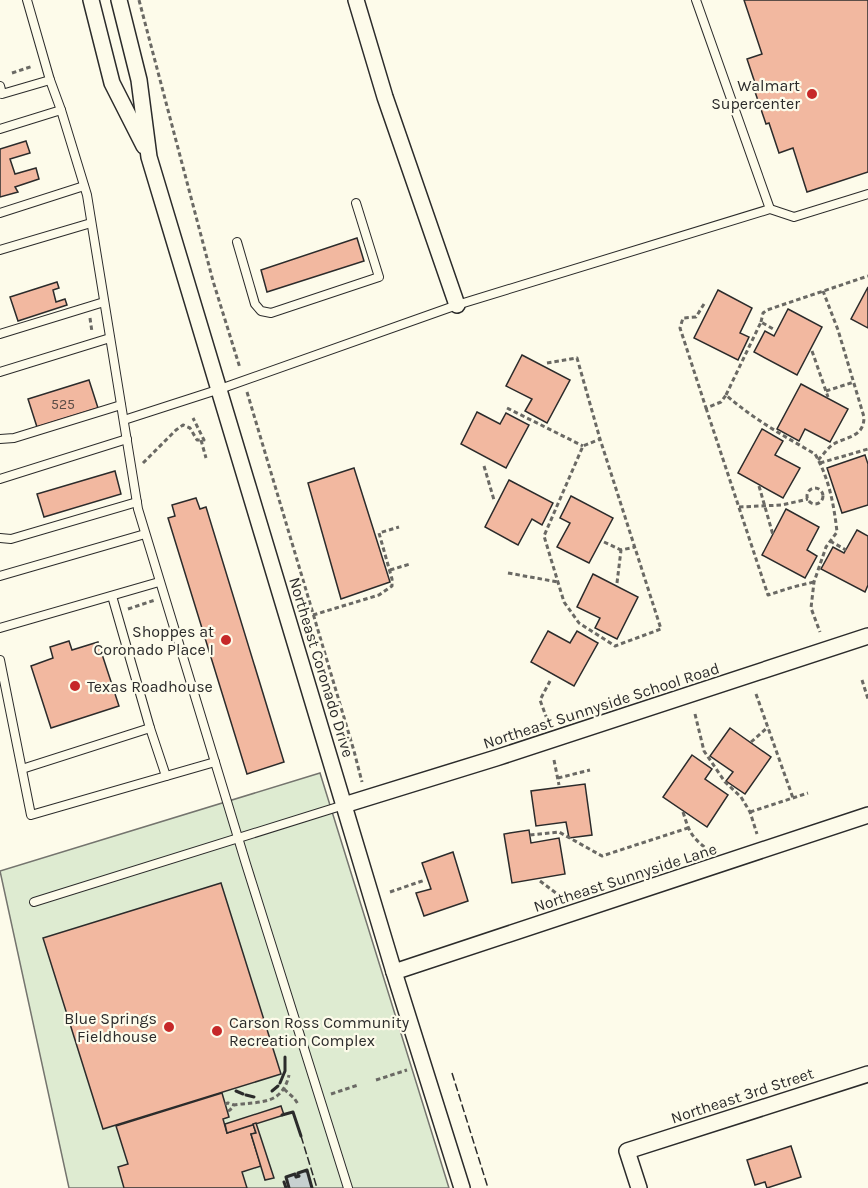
<svg xmlns="http://www.w3.org/2000/svg" width="868" height="1188" viewBox="0 0 868 1188" font-family="Karla,sans-serif">
  <rect width="100%" height="100%" fill="#fdfbea"/>
  <polygon fill="#deebd1" stroke="#74746e" stroke-width="1.5" points="320,773 449,1188 69,1188 0,871"/>
  <polygon fill="#c7d0d0" stroke="#74746e" stroke-width="1.5" points="307,1170 312,1188 289,1188 286,1177 295,1174 296,1177 299,1177 298,1173"/>
  <g fill="#f2b8a0" stroke="#2b2b2b" stroke-width="1.5">
    <polygon points="744,0 868,0 868,172 807,192 793,148 779,153 769,123 766,124 752,83 755,83 747,59 762,54"/>
    <polygon points="26,141 30,153 10,159 15,174 36,168 39,179 15,187 18,192 0,197 0,149"/>
    <polygon points="357,238 364,261 267,292 261,270"/>
    <polygon points="57,282 59,288 53,290 56,302 65,299 67,305 18,321 10,297"/>
    <polygon points="868,287 868,328 851,319"/>
    <polygon points="718,290 752,308 740,333 749,337 738,360 694,338"/>
    <polygon points="788,309 822,327 797,375 754,352 765,331 774,336"/>
    <polygon points="522,355 570,380 547,423 525,411 532,399 506,386"/>
    <polygon points="89,380 98,408 37,427 28,399"/>
    <polygon points="801,384 848,409 830,442 805,429 799,441 777,429"/>
    <polygon points="477,412 500,424 506,413 529,425 506,468 461,444"/>
    <polygon points="762,429 783,441 775,455 800,468 783,498 738,473"/>
    <polygon points="865,455 868,464 868,505 842,513 827,468"/>
    <polygon points="354,468 390,582 341,599 308,483"/>
    <polygon points="115,471 121,494 44,517 37,494"/>
    <polygon points="509,480 553,503 542,525 532,519 518,545 485,527"/>
    <polygon points="571,496 613,518 589,563 557,547 570,523 560,518"/>
    <polygon points="196,498 200,509 206,507 284,762 247,774 168,518 175,516 172,505"/>
    <polygon points="786,509 819,527 807,550 817,556 805,578 762,555"/>
    <polygon points="857,530 868,536 868,585 865,592 821,569 833,547 844,553"/>
    <polygon points="593,574 638,597 617,639 595,628 600,618 577,607"/>
    <polygon points="548,631 570,643 577,631 598,643 574,686 531,662"/>
    <polygon points="69,641 72,650 98,642 119,706 51,728 31,666 53,658 50,647"/>
    <polygon points="730,728 771,757 745,794 726,781 733,772 710,756"/>
    <polygon points="692,755 712,769 705,779 728,795 707,827 663,797"/>
    <polygon points="585,784 592,835 569,838 566,822 536,826 531,791"/>
    <polygon points="529,830 531,843 559,838 565,874 512,883 504,834"/>
    <polygon points="453,852 468,901 424,916 416,893 431,889 422,863"/>
    <polygon points="221,883 281,1074 103,1129 43,938"/>
    <polygon points="222,1093 229,1117 223,1119 227,1133 253,1124 256,1133 251,1134 261,1166 242,1172 247,1188 124,1188 118,1167 128,1164 116,1126"/>
    <polygon points="281,1106 284,1115 227,1133 225,1124"/>
    <polygon points="256,1123 274,1178 265,1180 251,1134 256,1133 253,1124"/>
    <polygon points="791,1146 801,1177 767,1188 765,1182 755,1185 747,1160"/>
  </g>
  <g fill="none" stroke-linecap="round" stroke-linejoin="round">
    <defs>
      <g id="service">
        <polyline points="27,0 50,80 61,110 87,195 138,509 246,864 348,1188"/>
        <polyline points="696,0 770,209"/>
        <polyline points="0,86 2,94 50,80"/>
        <polyline points="0,129 61,110"/>
        <polyline points="0,213 84,186"/>
        <polyline points="237,242 255,304 261,311 271,313 379,277 356,203"/>
        <polyline points="0,250 91,223"/>
        <polyline points="0,334 104,302"/>
        <polyline points="0,372 110,338"/>
        <polyline points="124,420 220,389 457,305 770,209 794,217 868,194"/>
        <polyline points="0,439 14,438 121,405"/>
        <polyline points="0,479 127,439"/>
        <polyline points="0,538 11,539 137,502"/>
        <polyline points="0,576 145,534"/>
        <polyline points="112,596 150,728 166,776"/>
        <polyline points="0,628 159,582"/>
        <polyline points="0,660 31,815 215,762"/>
        <polyline points="22,769 150,728"/>
        <polyline points="34,902 344,805"/>
      </g>
      <g id="minor">
        <polyline points="91,0 112,83 144,146"/>
        <polyline points="119,0 139,80 149,157 394,972 462,1188"/>
        <polyline points="356,0 385,97 457,305"/>
        <polyline points="344,805 496,758 868,636"/>
        <polyline points="394,972 868,815"/>
        <polyline points="639,1188 627,1151 868,1074"/>
      </g>
    </defs>
    <use href="#service" stroke="#2b2b2b" stroke-width="10"/>
    <use href="#minor" stroke="#2b2b2b" stroke-width="18"/>
    <g stroke="#6a6964" stroke-width="3" stroke-dasharray="4.5 3" stroke-linecap="butt">
      <polyline points="139,0 213,281 240,368"/>
      <polyline points="12,73 33,66"/>
      <path d="M704 304 696 317 683 318 680 328 706 408 721 402 726 395C753 419 784 436 815 454 829 478 834 505 837 532L826 547 814 582 811 608 820 632"/>
      <polyline points="90,318 92,332"/>
      <polyline points="761,322 763,313 767,310 868,276"/>
      <polyline points="812,351 828,397"/>
      <polyline points="547,363 577,358 600,439 583,446 544,536 564,602 579,623 615,646 661,629 600,439"/>
      <polyline points="826,391 854,382"/>
      <polyline points="247,392 354,751 362,782"/>
      <polyline points="726,395 761,322 775,330"/>
      <polyline points="507,408 583,446"/>
      <polyline points="706,408 768,595 793,587 814,582"/>
      <polyline points="201,440 206,458"/>
      <path d="M818 460C823 455 827 449 832 445 846 436 864 438 864 417L838 330 823 291"/>
      <polyline points="143,463 176,430 183,425 190,428 197,440 204,440 193,418"/>
      <polyline points="820,463 868,449"/>
      <polyline points="484,466 494,500"/>
      <polyline points="759,486 773,535"/>
      <circle cx="815" cy="496" r="8"/>
      <polyline points="739,507 782,505 808,499"/>
      <polyline points="830,541 846,550"/>
      <polyline points="604,542 621,550"/>
      <polyline points="390,570 410,564"/>
      <polyline points="508,573 558,582"/>
      <polyline points="617,583 621,550 635,547"/>
      <polyline points="128,609 155,600"/>
      <polyline points="313,615 379,595 392,586 392,579 379,533 399,527"/>
      <polyline points="862,680 868,699"/>
      <polyline points="756,694 793,798"/>
      <polyline points="695,714 704,751 725,782 741,797 750,812 757,834"/>
      <polyline points="547,719 540,700 550,681"/>
      <polyline points="751,742 768,727"/>
      <polyline points="554,760 559,785"/>
      <polyline points="558,778 590,770"/>
      <path d="M683 812C690 834 691 836 708 850"/>
      <polyline points="750,812 808,793"/>
      <polyline points="530,835 559,832 602,856 688,828"/>
      <polyline points="540,881 564,899"/>
      <polyline points="390,892 425,880"/>
      <polyline points="376,1080 407,1070"/>
      <polyline points="284,1089 294,1098 298,1104"/>
      <polyline points="331,1094 358,1085"/>
      <polyline points="225,1104 228,1103 234,1105"/>
      <path d="M228 1111 230 1110 234 1105C259 1101 282 1106 289 1075"/>
    </g>
    <use href="#service" stroke="#fdfbea" stroke-width="8"/>
    <use href="#minor" stroke="#fdfbea" stroke-width="15"/>
    <g stroke="#2b2b2b" stroke-width="1.5" stroke-dasharray="8 3" stroke-linecap="butt">
      <polyline points="452,1073 488,1188"/>
      <polyline points="301,1136 317,1188"/>
    </g>
    <g stroke="#2b2b2b" stroke-width="3">
      <polyline points="280,1083 285,1071 285,1057"/>
      <polyline points="236,1091 243,1094"/>
      <polyline points="272,1091 278,1086"/>
      <polyline points="246,1095 254,1097"/>
      <polyline points="282,1115 293,1112 301,1136"/>
      <polyline points="284,1182 286,1188"/>
      <polyline points="289,1188 286,1177 295,1174 296,1177 299,1176 298,1173 307,1170 312,1188"/>
    </g>
  </g>
  <g fill="#c62828" stroke="#fdfbea" stroke-width="2">
    <circle cx="812" cy="94" r="6"/>
    <circle cx="226" cy="640" r="6"/>
    <circle cx="75" cy="686" r="6"/>
    <circle cx="169" cy="1027" r="6"/>
    <circle cx="217" cy="1031" r="6"/>
  </g>
  <g text-anchor="middle" stroke-width="4.5" stroke-linejoin="round" paint-order="stroke">
    <g font-size="14" fill="#5d4e48">
      <text x="63" y="409">525</text>
    </g>
    <g font-size="16" fill="#2b2b2b" stroke="#fdfbea" text-anchor="end">
      <text x="800" y="91">Walmart<tspan x="800" dy="18">Supercenter</tspan></text>
      <text x="214" y="637">Shoppes at<tspan x="214" dy="18">Coronado Place I</tspan></text>
      <text x="87" y="692" text-anchor="start">Texas Roadhouse</text>
      <text x="157" y="1024">Blue Springs<tspan x="157" dy="18">Fieldhouse</tspan></text>
      <text x="229" y="1028" text-anchor="start">Carson Ross Community<tspan x="229" dy="18">Recreation Complex</tspan></text>
    </g>
    <g font-size="16" fill="#2b2b2b" stroke="#fdfbea">
      <text transform="translate(322 667) rotate(73)" y="6">Northeast Coronado Drive</text>
      <text transform="translate(601 705) rotate(-18)" y="6">Northeast Sunnyside School Road</text>
      <text transform="translate(625 877) rotate(-18)" y="6">Northeast Sunnyside Lane</text>
      <text transform="translate(742 1095) rotate(-18)" y="6">Northeast 3rd Street</text>
    </g>
  </g>
</svg>
